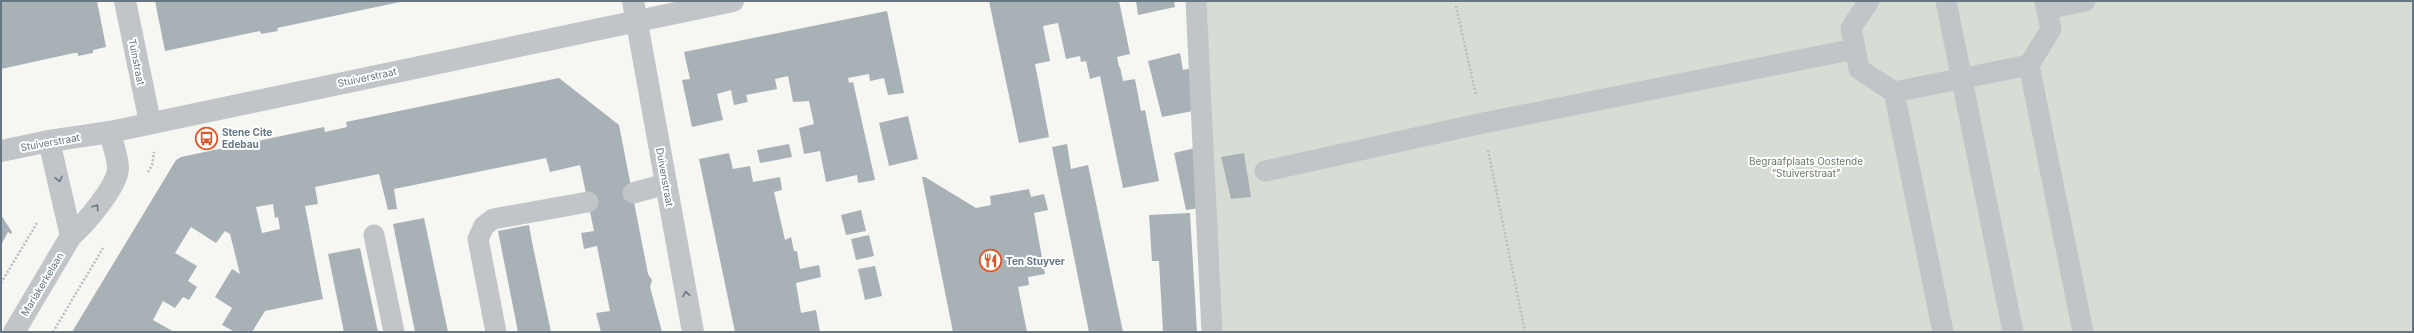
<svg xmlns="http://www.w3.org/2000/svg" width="2414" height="333" viewBox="0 0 2414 333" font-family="Inter,sans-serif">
  <rect width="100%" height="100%" fill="#f6f6f3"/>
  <polygon fill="#d7ddd4" points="1190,1 2413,1 2413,332 1206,332"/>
  <g fill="#a8b1b6" fill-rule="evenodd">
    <polygon points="1,1 97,1 106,47 93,50 93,53 78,56 78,53 74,53 1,69"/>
    <polygon points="155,1 400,1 400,2 277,28 278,31 261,34 260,31 165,51"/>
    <polygon points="989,1 1119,1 1130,54 1117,57 1119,67 1120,67 1123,81 1135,79 1141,111 1145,110 1159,181 1123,188 1100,76 1090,79 1086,61 1081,62 1080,56 1066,59 1058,23 1043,26 1050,61 1035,64 1049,137 1019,143"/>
    <polygon points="1136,1 1174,1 1175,7 1138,15"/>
    <polygon points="887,11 904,93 888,95 884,78 870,81 869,74 848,78 849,83 853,82 875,180 858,183 857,175 826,182 820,151 804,154 799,128 814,124 809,101 793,102 788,76 775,79 777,89 746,95 748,102 734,105 731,90 717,94 723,120 692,127 682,80 690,79 684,52"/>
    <polygon points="1180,53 1183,70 1193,68 1193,111 1162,117 1148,61"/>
    <path d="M559 78 619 125 648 274 652 280 650 287 662 332H601L596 313 610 311 597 246 584 249 581 233 594 231 580 165 550 172 546 158 394 189 397 209 388 210 379 174 315 187 318 204 305 206 323 299 265 311 252 332H235L222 325 232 308 215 297 232 269 240 274 230 234 225 231 216 243 191 227 175 253 197 266 188 281 197 287 189 300 183 297 175 308 163 301 153 320 174 332H72L176 160 181 157 324 127 325 132 347 127 346 122ZM273 204 275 218 278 217 280 229 262 233 256 207Z"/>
    <polygon points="908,116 918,159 889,166 879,123"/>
    <polygon points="789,144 792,157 760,163 757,150"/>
    <polygon points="1067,144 1071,169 1088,165 1123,332 1089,332 1052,147"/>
    <polygon points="1195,148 1199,208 1186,210 1174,153"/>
    <polygon points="729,153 733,169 750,166 753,182 780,177 782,190 774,192 785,240 791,237 794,251 797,251 800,269 819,265 821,277 796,283 801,313 816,310 820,332 735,332 699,159"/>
    <polygon points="1244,153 1251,197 1231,199 1221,157"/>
    <polygon points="922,177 925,177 976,208 991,205 990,196 1029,189 1031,197 1044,194 1048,210 1034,213 1045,274 1028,277 1029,285 1018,287 1027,332 953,332"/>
    <polygon points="861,210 866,231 846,235 841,215"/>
    <polygon points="1190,213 1197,332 1163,332 1159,261 1152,261 1149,215"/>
    <polygon points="1,215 12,232 11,234 8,232 1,245"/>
    <polygon points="424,218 448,332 415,332 393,224"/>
    <polygon points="529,225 532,242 551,332 518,332 498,231"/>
    <polygon points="869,235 874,256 856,260 851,239"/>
    <polygon points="360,248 378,332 344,332 328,254"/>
    <polygon points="875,266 882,296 865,300 858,269"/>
  </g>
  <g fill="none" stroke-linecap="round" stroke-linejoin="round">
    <g stroke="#bbbdc0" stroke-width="2.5" stroke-dasharray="2 2" stroke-linecap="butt">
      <polyline points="1456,6 1476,95"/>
      <polyline points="1488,150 1525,332"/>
      <polyline points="148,172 152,165 154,152"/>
      <polyline points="1,283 37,223"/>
      <polyline points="53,332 103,248"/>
    </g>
    <g stroke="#c1c5c8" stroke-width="21">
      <polyline points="1196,1 1212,332"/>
      <polyline points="1869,1 1851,28 1859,69 1894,92 2029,65"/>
      <polyline points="1946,1 2013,332"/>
      <polyline points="2045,1 2051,29 2029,65 2083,332"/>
      <polyline points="2047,9 2085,1"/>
      <polyline points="1894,92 1943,332"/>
      <polyline points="1265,171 1483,123 1855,49"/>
      <polyline points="633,193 666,184"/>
      <polyline points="374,235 394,332"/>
      <polyline points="496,332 478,239 484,226 493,219 588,202"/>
    </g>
    <g stroke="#c1c5c8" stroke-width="22">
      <polyline points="125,1 150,122"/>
      <polyline points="633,1 693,332"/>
      <polyline points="49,141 71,236"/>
      <polyline points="1,151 49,141 110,132 733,1"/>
      <path d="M14 332 71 236C84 225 118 186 118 168 118 157 112 143 110 132"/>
    </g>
  </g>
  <defs><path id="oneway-chevron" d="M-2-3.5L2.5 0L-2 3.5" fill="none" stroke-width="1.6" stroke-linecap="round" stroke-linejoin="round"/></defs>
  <g stroke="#657684">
    <use href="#oneway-chevron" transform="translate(59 179) rotate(77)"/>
    <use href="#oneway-chevron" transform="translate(96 207) rotate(-56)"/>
    <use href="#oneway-chevron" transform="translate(686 294) rotate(-100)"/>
  </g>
  <defs>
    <symbol id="bus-ring" viewBox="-11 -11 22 22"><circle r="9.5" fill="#fff" stroke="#e65323" stroke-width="1.5"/><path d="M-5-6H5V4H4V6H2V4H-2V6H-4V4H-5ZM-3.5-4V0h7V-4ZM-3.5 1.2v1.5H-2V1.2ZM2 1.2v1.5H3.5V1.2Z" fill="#e65323"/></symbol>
    <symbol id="restaurant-ring" viewBox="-11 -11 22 22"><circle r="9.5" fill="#fff" stroke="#e65323" stroke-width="1.5"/><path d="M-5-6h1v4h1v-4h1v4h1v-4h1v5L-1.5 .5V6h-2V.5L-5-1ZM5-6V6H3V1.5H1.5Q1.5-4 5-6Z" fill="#e65323"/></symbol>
  </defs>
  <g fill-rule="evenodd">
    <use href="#bus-ring" x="194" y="126" width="25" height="25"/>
    <use href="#restaurant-ring" x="978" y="248" width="25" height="25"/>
  </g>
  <g text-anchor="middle" stroke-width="4" stroke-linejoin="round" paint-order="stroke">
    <g font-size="10" fill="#657684" stroke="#fff">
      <text transform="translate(137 62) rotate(79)" y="4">Tuinstraat</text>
      <text transform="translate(367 77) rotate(-12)" y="4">Stuiverstraat</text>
      <text transform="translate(50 142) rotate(-10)" y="4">Stuiverstraat</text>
      <text transform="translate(665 177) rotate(80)" y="4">Duivenstraat</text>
      <text transform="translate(42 284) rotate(-59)" y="4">Mariakerkelaan</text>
    </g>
    <g font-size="10" font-weight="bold" fill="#657684" stroke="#fff" text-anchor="start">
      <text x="222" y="136">Stene Cite<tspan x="222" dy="12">Edebau</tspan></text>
      <text x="1006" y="265">Ten Stuyver</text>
    </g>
    <g font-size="10" fill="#687b64" stroke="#fff">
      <text x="1806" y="165">Begraafplaats Oostende<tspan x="1806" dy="12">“Stuiverstraat”</tspan></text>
    </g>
  </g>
  <rect width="2414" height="333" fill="none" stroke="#657684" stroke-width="4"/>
</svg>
